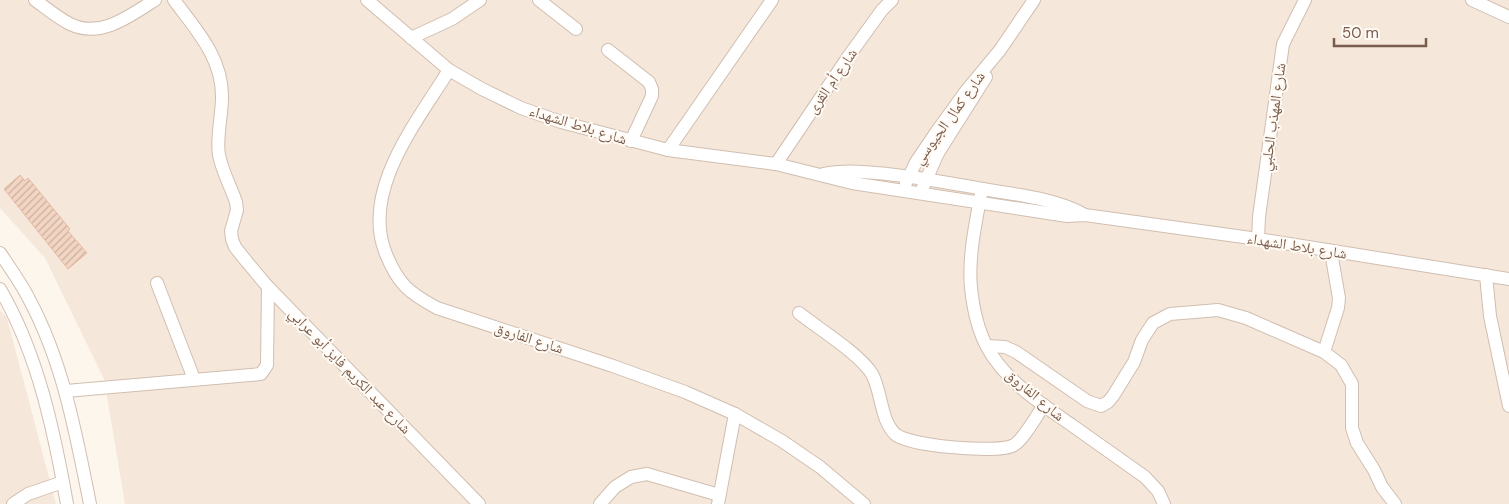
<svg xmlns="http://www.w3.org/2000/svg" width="1509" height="504" viewBox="0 0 1509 504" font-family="'DM Sans','Noto Naskh Arabic',sans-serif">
  <defs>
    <pattern id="building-hatch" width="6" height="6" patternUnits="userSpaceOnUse" patternTransform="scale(1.25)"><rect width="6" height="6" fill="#f3d5c3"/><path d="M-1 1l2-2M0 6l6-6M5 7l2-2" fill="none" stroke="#cab0a1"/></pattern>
  </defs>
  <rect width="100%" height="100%" fill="#fdf6ec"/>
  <g fill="#f5e8da">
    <polygon points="0,0 1509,0 1509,504 125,504 104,379 45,258 0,208"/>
    <polygon points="0,310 7,318 56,504 0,504"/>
  </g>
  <polygon fill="url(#building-hatch)" stroke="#e6bba3" points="20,175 25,181 28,178 70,229 68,231 87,253 68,269 4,189"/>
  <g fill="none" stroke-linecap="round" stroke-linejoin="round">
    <defs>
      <g id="minor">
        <path d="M35 0C46 8 58 18 70 24 101 39 129 16 155 0"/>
        <path d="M174 0C196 30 223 58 222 98 222 114 216 140 219 155 222 171 231 187 236 202L237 210 231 231 232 239 235 247 247 262 268 287 479 504"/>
        <polyline points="367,0 449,70 482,89 521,108 561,122 668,150 776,164 852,183 1067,216 1085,215 1258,239 1509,279"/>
        <polyline points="539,0 576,29"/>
        <polyline points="1472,0 1509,17"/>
        <polyline points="411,38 452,19 480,0"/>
        <polyline points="608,50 649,82 652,89 652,96 631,141"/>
        <path d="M449 70C417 122 360 191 386 254 398 284 409 293 437 308L613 366 685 392 735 414 782 441 820 467 864 504"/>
        <polyline points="668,150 772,0"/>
        <polyline points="776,164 848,57 882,10 892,0"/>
        <path d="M823 174C841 170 859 171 877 173 913 176 948 183 983 189 1016 195 1054 198 1083 214"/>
        <polyline points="906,183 916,162 937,131 966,91 1000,50 1034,0"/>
        <polyline points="923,187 938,153 986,77"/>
        <path d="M982 189C976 221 968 256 971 288 973 307 978 330 987 347 1005 381 1043 405 1073 426 1097 443 1121 460 1145 477L1158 491 1164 504"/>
        <polyline points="1258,239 1259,217 1283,44 1305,0"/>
        <path d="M0 253C10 268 21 283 29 299 63 362 76 434 90 504"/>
        <polyline points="1486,275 1490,316 1509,406"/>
        <polyline points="157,283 194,379"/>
        <path d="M0 289C38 354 54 431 67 504"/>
        <path d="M799 313C819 329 860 354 872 374 882 392 880 419 895 434 908 446 1000 454 1014 445 1023 440 1037 415 1044 405"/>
        <polyline points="987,346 1005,347 1016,352 1087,401 1101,406 1108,402 1113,396 1134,362 1142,340 1153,323 1170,314 1218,310 1246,318 1324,352 1341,365 1352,384 1352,428 1357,443 1374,470 1382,487 1395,504"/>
        <polyline points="1324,352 1338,308 1339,298 1331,252"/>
        <polyline points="66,391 261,374 267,365 268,287"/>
        <polyline points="13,504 28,494 63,482"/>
        <polyline points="600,504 615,487 631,477 647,474 719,495"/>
        <polyline points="718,504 735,414"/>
      </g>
    </defs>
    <use href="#minor" stroke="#d1beb0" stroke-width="14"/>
    <use href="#minor" stroke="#fff" stroke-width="12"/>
  </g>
  <g text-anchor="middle" stroke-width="4" stroke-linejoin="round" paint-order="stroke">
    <g font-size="15" fill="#7a5c4d" stroke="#fffaf3">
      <text transform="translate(832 81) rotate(-55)" y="5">شارع أم القرى</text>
      <text transform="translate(1273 117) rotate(-82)" y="5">شارع المهذب الحلبي</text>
      <text transform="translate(949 118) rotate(-54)" y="5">شارع كمال الجيوسي</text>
      <text transform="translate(578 125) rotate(17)" y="5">شارع بلاط الشهداء</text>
      <text transform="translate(1297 246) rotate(9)" y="5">شارع بلاط الشهداء</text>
      <text transform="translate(529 338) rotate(18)" y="5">شارع الفاروق</text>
      <text transform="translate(350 371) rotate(46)" y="5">شارع عبد الكريم فايز أبو عرابي</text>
      <text transform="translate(1035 395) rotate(40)" y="5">شارع الفاروق</text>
    </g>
  </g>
  <path d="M1334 38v8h92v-8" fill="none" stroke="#7a5c4d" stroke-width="2.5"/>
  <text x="1342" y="38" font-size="15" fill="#7a5c4d" stroke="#fffaf3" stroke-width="4" paint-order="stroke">50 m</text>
</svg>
